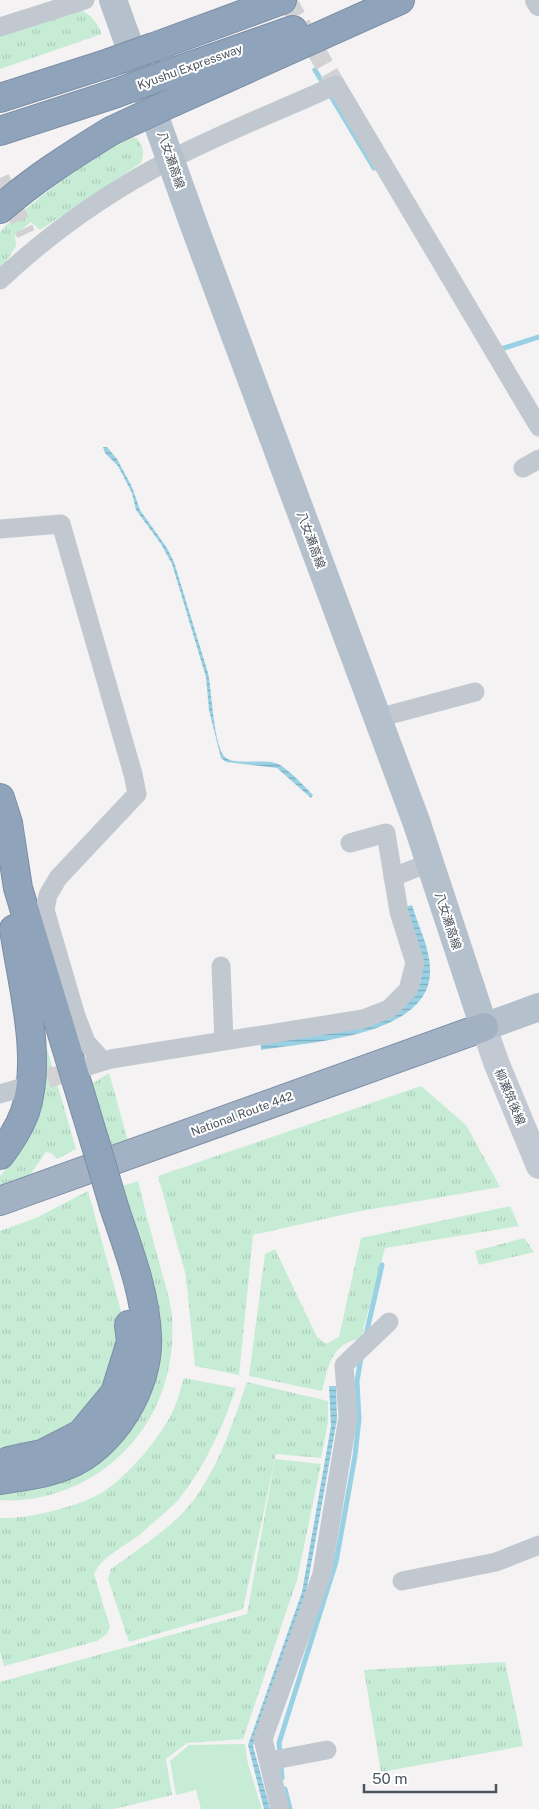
<svg xmlns="http://www.w3.org/2000/svg" width="539" height="1809" viewBox="0 0 539 1809" font-family="'Public Sans','Noto Sans JP',sans-serif">
  <defs>
    <pattern id="grass-tufts" width="24" height="20" patternUnits="userSpaceOnUse" patternTransform="scale(1.25)"><rect width="24" height="20" fill="#c6ecd6"/><path d="M3 7l-1-3M5 7V3M7 7l1-3M15 17l-1-3M17 17v-4M19 17l1-3" fill="none" stroke="#acccba"/></pattern>
    <pattern id="water-rules" width="6" height="5" patternUnits="userSpaceOnUse" patternTransform="scale(1.25)"><rect width="6" height="5" fill="#98d1e4"/><path d="M0 2.5h6" fill="none" stroke="#7eacbc"/></pattern>
  </defs>
  <rect width="100%" height="100%" fill="#f4f2f2"/>
  <g fill="url(#grass-tufts)">
    <path d="M78 9C92 15 96 21 102 34L0 69V34Z"/>
    <path d="M132 138H137C143 147 145 152 141 163L40 230 31 222 15 235 16 246 0 271V232L6 225C46 193 85 158 132 138Z"/>
    <path d="M47 1049 76 1149 57 1159 51 1153 46 1152 28 1178 0 1187V1176C33 1141 46 1096 47 1049Z"/>
    <polygon points="109,1073 128,1141 106,1146 87,1087"/>
    <polygon points="421,1086 466,1125 500,1187 355,1212 253,1235 239,1375 195,1366 186,1276 158,1176"/>
    <path d="M138 1181C145 1210 153 1240 161 1269 165 1285 171 1301 172 1317 176 1377 153 1433 104 1469 75 1490 36 1503 0 1500V1490L110 1451 132 1427 148 1394 116 1188Z"/>
    <polygon points="88,1191 121,1311 120,1350 106,1389 78,1422 44,1443 0,1449 0,1231 36,1218"/>
    <path d="M510 1206 519 1226 385 1248 361 1338C330 1345 329 1365 322 1391L249 1376 265 1254 275 1249 317 1337 326 1344 339 1337 361 1238Z"/>
    <polygon points="524,1238 534,1252 479,1265 475,1251"/>
    <path d="M184 1378 236 1388C223 1427 205 1466 179 1499 169 1510 156 1520 145 1530 129 1545 103 1554 94 1574L110 1627 107 1634 97 1641 4 1666 0 1652V1518C29 1519 78 1507 103 1492 129 1475 157 1441 171 1415 177 1404 180 1390 184 1378Z"/>
    <path d="M247 1382 328 1401V1422L321 1458 276 1454 243 1609 129 1642 108 1579 111 1569C139 1549 179 1523 198 1494 221 1460 234 1420 247 1382Z"/>
    <polygon points="275,1459 321,1464 297,1580 243,1739 187,1743 166,1759 172,1795 114,1809 0,1809 0,1682 247,1614"/>
    <polygon points="505,1662 523,1746 381,1772 364,1670"/>
  </g>
  <polygon fill="#c6ecd6" points="245,1744 248,1764 262,1809 201,1809 196,1790 176,1795 170,1761 189,1745"/>
  <g fill="url(#water-rules)">
    <path d="M103 447H107L117 459 132 487 140 510 167 548 174 562 208 673C212 689 213 748 226 758 235 765 264 759 275 763 285 765 305 787 313 795L311 798 277 768 226 762 221 758 209 710 206 677 172 564 161 544 136 510 132 493 118 466 105 453Z"/>
    <path d="M412 905C418 926 431 950 430 972 429 1037 308 1042 261 1050V1043L399 1012C438 979 418 948 405 907Z"/>
    <polygon points="329,1386 336,1386 337,1419 305,1599 253,1746 270,1809 264,1809 248,1745 302,1592 331,1426"/>
  </g>
  <g fill="none" stroke-linecap="round" stroke-linejoin="round">
    <g stroke="#98d1e4" stroke-width="5">
      <polyline points="315,70 321,80"/>
      <polyline points="332,98 374,168"/>
      <polyline points="501,349 539,337"/>
      <polyline points="366,1335 382,1265"/>
      <polyline points="282,1778 279,1743 336,1562 355,1456 359,1419 357,1381 361,1358"/>
      <polyline points="285,1789 290,1809"/>
    </g>
    <g stroke="#d2d2d4" stroke-width="19" stroke-dasharray="19 9" stroke-linecap="butt">
      <polyline points="287,0 336,85"/>
      <polyline points="0,178 26,234"/>
      <polyline points="21,1087 82,1068"/>
    </g>
    <defs>
      <polyline id="trunk" points="0,1201 484,1027"/>
      <g id="motorway">
        <polyline points="154,47 282,0"/>
        <polyline points="165,75 293,30"/>
        <polyline points="0,98 109,63"/>
        <polyline points="173,102 400,0"/>
        <polyline points="0,131 114,94"/>
        <path d="M0 209C34 179 72 155 111 131"/>
        <polyline points="0,798 8,823 18,888 94,1139"/>
        <path d="M0 1155C10 1142 19 1128 25 1112 43 1058 22 984 14 929"/>
        <polyline points="9,1461 42,1454 81,1434 115,1393 131,1342 129,1325"/>
        <path d="M0 1480C22 1476 46 1474 67 1465 113 1447 150 1385 147 1336 145 1291 128 1249 114 1207"/>
      </g>
    </defs>
    <use href="#trunk" stroke="#7b8ea6" stroke-width="30"/>
    <use href="#motorway" stroke="#7b8ea6" stroke-width="30"/>
    <g stroke="#c2c8cf" stroke-width="19">
      <polyline points="0,27 85,0"/>
      <path d="M0 280C50 233 108 192 170 160 224 132 281 110 336 85L539 427"/>
      <polyline points="523,468 539,459"/>
      <polyline points="0,529 61,524 133,774 137,794 58,878 48,895 45,910 76,1016 86,1042 103,1061"/>
      <polyline points="378,718 475,692"/>
      <polyline points="393,877 429,863"/>
      <polyline points="221,966 224,1041"/>
      <polyline points="82,1068 111,1059 363,1019 389,1009 408,990 415,963 399,912 386,833 350,843"/>
      <polyline points="0,1094 20,1088"/>
      <polyline points="402,1581 496,1562 539,1545"/>
      <polyline points="269,1761 327,1750"/>
      <polyline points="280,1809 263,1739 322,1574 348,1417 344,1365 389,1322"/>
    </g>
    <polyline stroke="#c2c8cf" stroke-width="22" points="536,0 539,5"/>
    <polyline stroke="#c2c9d3" stroke-width="26" points="484,1027 496,1062 539,1166"/>
    <polyline stroke="#b5c0cd" stroke-width="28" points="113,0 196,231 416,821 484,1027 539,1007"/>
    <use href="#trunk" stroke="#a2b2c4" stroke-width="28"/>
    <use href="#motorway" stroke="#8fa3bb" stroke-width="28"/>
    <defs>
      <g id="motorway-bridge">
        <polyline points="109,63 154,47"/>
        <polyline points="114,94 165,75"/>
        <polyline points="111,131 173,102"/>
        <polyline points="94,1139 114,1207"/>
      </g>
    </defs>
    <use href="#motorway-bridge" stroke="#7b8ea6" stroke-width="30" stroke-linecap="butt"/>
    <use href="#motorway-bridge" stroke="#8fa3bb" stroke-width="28"/>
  </g>
  <g text-anchor="middle" stroke-width="4" stroke-linejoin="round" paint-order="stroke">
    <g font-size="12" fill="#4c545e" stroke="#fff">
      <text transform="translate(190 67) rotate(-20)" y="4">Kyushu Expressway</text>
      <text transform="translate(171 160) rotate(71)" y="4">八女瀬高線</text>
      <text transform="translate(311 540) rotate(70)" y="4">八女瀬高線</text>
      <text transform="translate(448 921) rotate(72)" y="4">八女瀬高線</text>
      <text transform="translate(510 1097) rotate(67)" y="4">柳瀬筑後線</text>
      <text transform="translate(242 1114) rotate(-20)" y="4">National Route 442</text>
    </g>
  </g>
  <path d="M364 1784v8h132v-8" fill="none" stroke="#4c545e" stroke-width="2.5"/>
  <text x="372" y="1784" font-size="15" fill="#4c545e" stroke="#ffffff" stroke-width="4" paint-order="stroke">50 m</text>
</svg>
